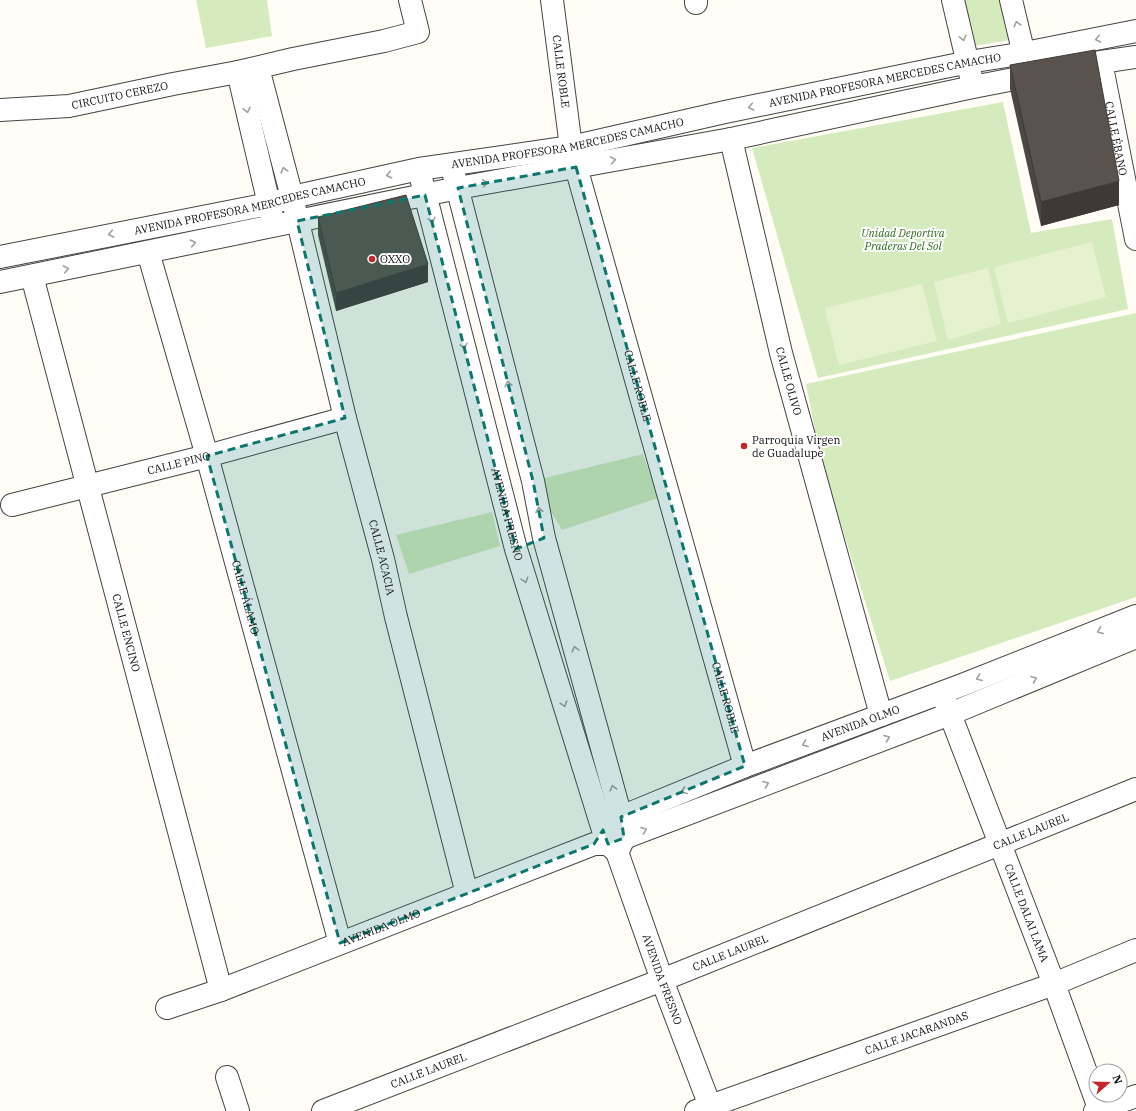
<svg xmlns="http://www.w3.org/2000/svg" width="1136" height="1111" viewBox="0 0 1136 1111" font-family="'IBM Plex Serif',serif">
  <rect width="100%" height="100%" fill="#fffdf5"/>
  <g fill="#d5ebbd">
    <polygon points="196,0 267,0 272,36 206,48"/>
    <polygon points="961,0 1001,0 1010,40 973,46"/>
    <polygon points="1003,102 1031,233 1112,219 1128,309 818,378 752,148"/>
    <polygon points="1136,313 1136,597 890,681 828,483 818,445 806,384"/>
    <polygon points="643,454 658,498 562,530 533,481"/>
    <polygon points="492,512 500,546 409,574 396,535"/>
  </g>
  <g fill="#e6f2cf">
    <polygon points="1092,242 1106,297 1008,323 994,267"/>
    <polygon points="988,268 1001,324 948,340 934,282"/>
    <polygon points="922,284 937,341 839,365 825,308"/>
  </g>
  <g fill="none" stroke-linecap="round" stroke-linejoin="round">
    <defs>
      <g id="minor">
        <path id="s1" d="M552 0 571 147 576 167 745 766"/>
        <polyline points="696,0 696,3"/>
        <polyline points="953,0 971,77"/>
        <polyline points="1011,0 1027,67"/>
        <path id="s2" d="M1101 62 1136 239"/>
        <path id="s3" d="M258 68 292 197 345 418 383 559 396 617 467 894"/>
        <polyline points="238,72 272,217"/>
        <path id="s4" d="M0 110 69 106 173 84 238 72 293 59 384 41 418 32 410 0"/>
        <path id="s5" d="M731 139 781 353 881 715"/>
        <polyline points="454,175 533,481 544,538 621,817 624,838 618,851"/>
        <path id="s6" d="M422 182 516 549 603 830 608 844 617 852 662 980 710 1106"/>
        <path id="s7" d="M148 252 207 456 340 943"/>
        <path id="s8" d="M0 257 269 204 292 197 419 169 571 147 725 112 969 62 1025 53 1136 31"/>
        <path id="s9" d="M32 276 221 990"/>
        <polyline points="0,282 458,188 731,139 973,87 1101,62 1136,57"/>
        <path id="s10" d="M12 505 207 456 345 418"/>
        <path id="s11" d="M945 701 1054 984 1100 1111"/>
        <path id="s12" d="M608 826 621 817 745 766 962 685 1136 616"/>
        <path id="s13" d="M167 1008 221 990 594 844H608L950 714 1136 637"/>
        <polyline points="227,1077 238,1111"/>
        <path id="s14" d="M323 1111 662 980 1136 789"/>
        <path id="s15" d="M696 1111 1054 984 1136 950"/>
        <polyline points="1095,1111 1136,1096"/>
      </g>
    </defs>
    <use href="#minor" stroke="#444" stroke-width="24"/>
    <use href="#minor" stroke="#fff" stroke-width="22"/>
  </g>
  <g fill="#4d4742">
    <polygon points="1010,65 1119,205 1041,226 1010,89"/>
    <polygon points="318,217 428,282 336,311 318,235"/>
  </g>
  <g fill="#3f3936">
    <polygon points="1119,181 1119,205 1041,226 1041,202"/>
    <polygon points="428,264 428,282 336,311 336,293"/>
  </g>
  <g fill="#5a524d" stroke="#3f3936">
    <polygon points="1095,50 1119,181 1041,202 1010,65"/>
    <polygon points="406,195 428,264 336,293 318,217"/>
  </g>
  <defs><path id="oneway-chevron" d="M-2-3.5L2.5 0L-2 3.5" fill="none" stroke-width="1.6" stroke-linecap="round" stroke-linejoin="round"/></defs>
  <g stroke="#a0a0a0">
    <use href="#oneway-chevron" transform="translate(1017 24) rotate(-104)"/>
    <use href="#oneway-chevron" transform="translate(963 38) rotate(76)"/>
    <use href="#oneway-chevron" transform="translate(1098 39) rotate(169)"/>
    <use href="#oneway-chevron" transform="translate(751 107) rotate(168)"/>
    <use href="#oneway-chevron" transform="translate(247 110) rotate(77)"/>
    <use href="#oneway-chevron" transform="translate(613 160) rotate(-10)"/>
    <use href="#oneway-chevron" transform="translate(284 170) rotate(-105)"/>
    <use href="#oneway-chevron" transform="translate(389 175) rotate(167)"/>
    <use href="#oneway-chevron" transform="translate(485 183) rotate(-10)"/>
    <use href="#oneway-chevron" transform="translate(432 220) rotate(76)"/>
    <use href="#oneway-chevron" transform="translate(111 234) rotate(169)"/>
    <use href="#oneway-chevron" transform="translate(193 243) rotate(-12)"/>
    <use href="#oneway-chevron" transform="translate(66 269) rotate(-12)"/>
    <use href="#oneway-chevron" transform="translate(464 346) rotate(76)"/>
    <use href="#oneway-chevron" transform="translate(508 384) rotate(-104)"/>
    <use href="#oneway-chevron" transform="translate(539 510) rotate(-101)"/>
    <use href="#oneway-chevron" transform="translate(525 580) rotate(73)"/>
    <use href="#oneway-chevron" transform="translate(1100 631) rotate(158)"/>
    <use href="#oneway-chevron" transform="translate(575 649) rotate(-105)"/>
    <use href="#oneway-chevron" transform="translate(979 678) rotate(159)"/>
    <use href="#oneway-chevron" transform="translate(1034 679) rotate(-22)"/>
    <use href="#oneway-chevron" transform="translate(564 704) rotate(73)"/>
    <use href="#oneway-chevron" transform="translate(887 738) rotate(-21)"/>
    <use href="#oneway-chevron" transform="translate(805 744) rotate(159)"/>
    <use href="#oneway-chevron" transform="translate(766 784) rotate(-21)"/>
    <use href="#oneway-chevron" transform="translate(613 788) rotate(-105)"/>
    <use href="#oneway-chevron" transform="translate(684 791) rotate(157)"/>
    <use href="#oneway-chevron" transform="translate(644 830) rotate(-21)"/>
  </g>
  <path fill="#0f766e" fill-opacity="0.2" stroke="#0f766e" stroke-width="3" stroke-dasharray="8 5" stroke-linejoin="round" d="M576 167 745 766 621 817 624 838 608 844 603 830 594 844 340 943 207 456 345 418 297 221 425 195 516 549 544 538 533 481 458 188Z"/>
  <g fill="#c4262e" stroke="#fff" stroke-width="1.5">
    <circle cx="372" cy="259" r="4"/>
    <circle cx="744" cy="446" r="4"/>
  </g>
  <g text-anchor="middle" stroke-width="4" stroke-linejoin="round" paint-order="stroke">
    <g font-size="11" fill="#111" stroke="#fff">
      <text dy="4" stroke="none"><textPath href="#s1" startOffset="72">CALLE ROBLE</textPath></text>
      <text dy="4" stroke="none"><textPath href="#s8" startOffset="903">AVENIDA PROFESORA MERCEDES CAMACHO</textPath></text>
      <text dy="4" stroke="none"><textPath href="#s4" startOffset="121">CIRCUITO CEREZO</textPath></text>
      <text dy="4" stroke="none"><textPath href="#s2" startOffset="78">CALLE ÉBANO</textPath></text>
      <text dy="4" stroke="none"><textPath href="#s8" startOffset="579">AVENIDA PROFESORA MERCEDES CAMACHO</textPath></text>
      <text dy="4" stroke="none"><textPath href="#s8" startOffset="255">AVENIDA PROFESORA MERCEDES CAMACHO</textPath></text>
      <text dy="4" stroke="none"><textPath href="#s5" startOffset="249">CALLE OLIVO</textPath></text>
      <text dy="4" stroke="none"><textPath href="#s1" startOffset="396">CALLE ROBLE</textPath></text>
      <text dy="4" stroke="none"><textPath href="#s10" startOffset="172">CALLE PINO</textPath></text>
      <text dy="4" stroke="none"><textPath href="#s6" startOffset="343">AVENIDA FRESNO</textPath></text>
      <text dy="4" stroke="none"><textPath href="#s3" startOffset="505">CALLE ACACIA</textPath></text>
      <text dy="4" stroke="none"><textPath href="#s7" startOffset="359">CALLE ÁLAMO</textPath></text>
      <text dy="4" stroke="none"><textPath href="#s9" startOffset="369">CALLE ENCINO</textPath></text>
      <text dy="4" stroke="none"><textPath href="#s1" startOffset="720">CALLE ROBLE</textPath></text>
      <text dy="4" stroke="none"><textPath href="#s12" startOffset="273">AVENIDA OLMO</textPath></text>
      <text dy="4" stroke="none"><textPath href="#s14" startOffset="761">CALLE LAUREL</textPath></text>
      <text dy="4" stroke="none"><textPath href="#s11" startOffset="227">CALLE DALAI LAMA</textPath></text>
      <text dy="4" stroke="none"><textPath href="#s13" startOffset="229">AVENIDA OLMO</textPath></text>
      <text dy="4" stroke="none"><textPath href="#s14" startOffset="437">CALLE LAUREL</textPath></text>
      <text dy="4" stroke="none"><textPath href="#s6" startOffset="835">AVENIDA FRESNO</textPath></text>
      <text dy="4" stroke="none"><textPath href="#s15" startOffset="234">CALLE JACARANDAS</textPath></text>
      <text dy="4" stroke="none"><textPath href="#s14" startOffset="113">CALLE LAUREL</textPath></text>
    </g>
    <g font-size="11" font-style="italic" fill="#2f6b1f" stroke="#fff">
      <text x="903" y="237">Unidad Deportiva<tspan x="903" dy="13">Praderas Del Sol</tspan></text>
    </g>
    <g font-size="11" fill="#111" stroke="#fff" text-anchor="start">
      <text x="380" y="263">OXXO</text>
      <text x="752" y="444">Parroquia Virgen<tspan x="752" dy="13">de Guadalupe</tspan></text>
    </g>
  </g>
  <g transform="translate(1108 1083) rotate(70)"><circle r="19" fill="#ffffff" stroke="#a0a0a0"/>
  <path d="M0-3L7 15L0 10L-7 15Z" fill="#c4262e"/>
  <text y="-6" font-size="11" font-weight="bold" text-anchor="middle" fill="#111111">N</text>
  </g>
</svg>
